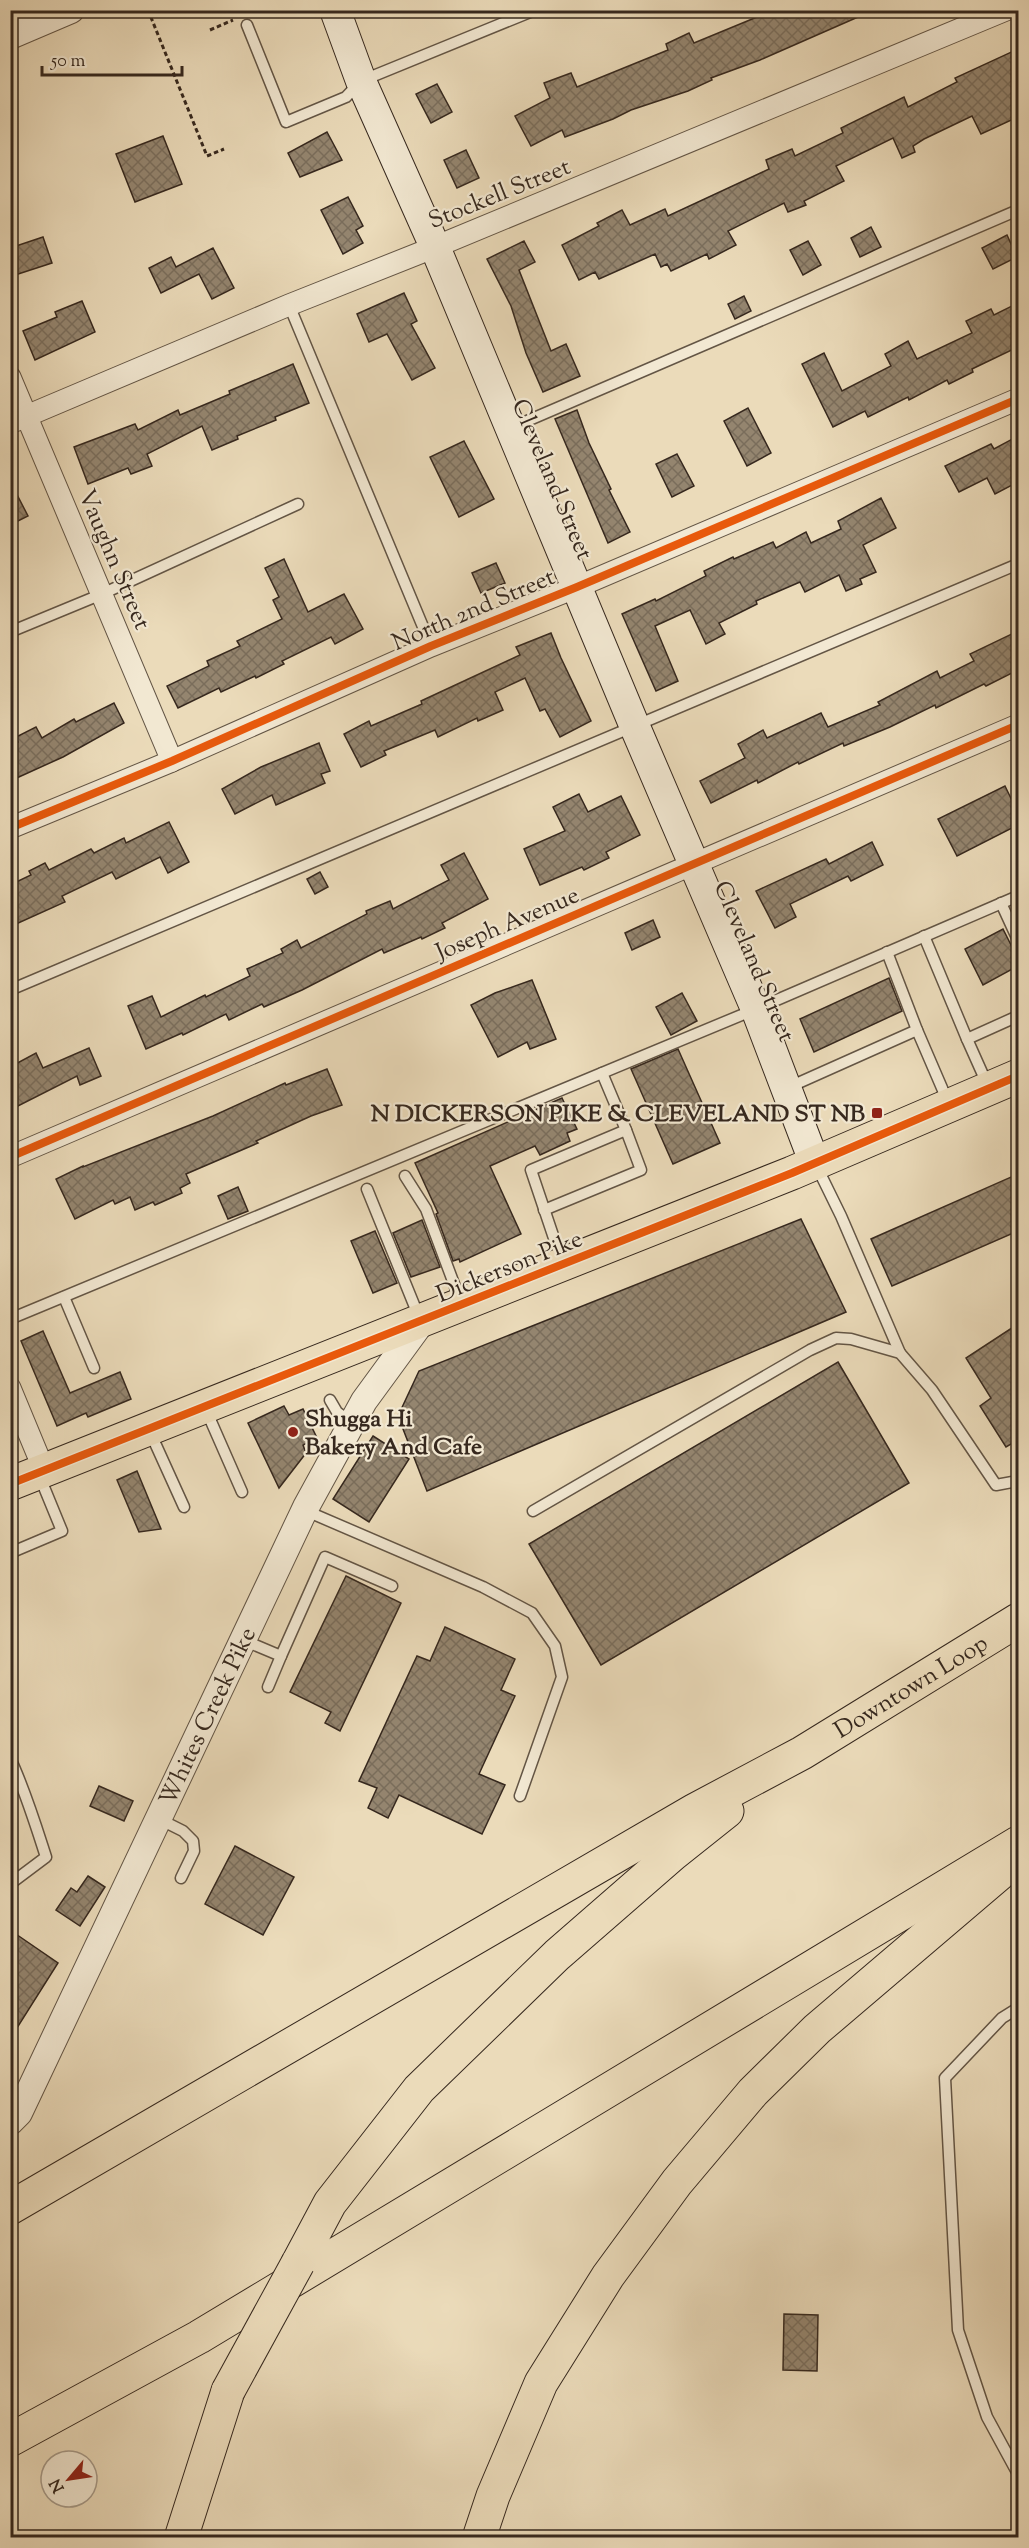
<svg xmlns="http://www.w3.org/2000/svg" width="1029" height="2548" viewBox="0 0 1029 2548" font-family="'Sorts Mill Goudy',serif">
  <defs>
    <pattern id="building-cross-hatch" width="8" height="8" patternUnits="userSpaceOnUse" patternTransform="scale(1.5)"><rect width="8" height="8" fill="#94856f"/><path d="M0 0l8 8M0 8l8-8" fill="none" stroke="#7a6d5b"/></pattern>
  </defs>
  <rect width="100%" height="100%" fill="#ebdbba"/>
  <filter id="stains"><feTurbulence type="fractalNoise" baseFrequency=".00333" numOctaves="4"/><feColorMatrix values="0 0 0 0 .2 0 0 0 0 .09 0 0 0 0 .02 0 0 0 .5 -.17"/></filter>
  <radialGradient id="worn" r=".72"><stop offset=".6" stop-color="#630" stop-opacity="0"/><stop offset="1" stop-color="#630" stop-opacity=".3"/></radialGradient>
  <g fill="url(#building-cross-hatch)" stroke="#36281e" stroke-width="1.5">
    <polygon points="774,10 874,10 760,60 711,78 712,80 688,91 631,110 613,119 565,137 562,130 531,146 515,116 550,98 544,83 571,73 577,87 668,50 666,44 689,33 694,43"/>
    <polygon points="1018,49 1018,117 981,134 972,116 924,139 913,146 915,152 902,158 893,138 836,166 844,181 804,201 806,205 788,212 784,203 728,231 736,245 709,259 707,254 671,271 667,264 661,267 655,254 599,279 595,272 579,280 562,245 599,226 597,223 622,210 630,225 665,209 668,216 769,169 766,160 792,149 795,156 843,133 841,128 904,97 908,107 957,82 955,78"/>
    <polygon points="437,84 452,112 431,123 416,94"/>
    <polygon points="327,132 342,160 300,177 288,153"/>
    <polygon points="163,136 182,184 135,202 116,154"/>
    <polygon points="466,150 479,178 457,188 444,160"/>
    <polygon points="348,197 363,226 356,230 363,243 343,254 321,210"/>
    <polygon points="871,227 881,247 860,257 851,238"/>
    <polygon points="1007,235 1017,257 993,269 982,248"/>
    <polygon points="43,237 52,263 15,275 10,260 10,248"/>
    <polygon points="524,241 535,262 519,270 551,351 566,344 580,376 543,392 526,353 511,306 487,259"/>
    <polygon points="808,241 821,265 803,275 790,250"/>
    <polygon points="213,248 234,288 212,299 199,274 161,293 149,268 171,257 176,267"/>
    <polygon points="404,293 417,321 411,324 435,368 412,380 387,334 369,342 357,314"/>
    <polygon points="744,296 751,311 735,319 728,304"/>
    <polygon points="82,301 95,332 35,360 23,331 57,317 55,312"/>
    <polygon points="1018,303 1018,347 972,369 973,372 949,384 947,380 909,400 908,397 868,417 865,411 833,427 802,364 824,353 842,391 891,366 885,354 908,341 917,359 972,333 966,321 991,309 994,315"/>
    <polygon points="293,364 309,403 275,417 276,420 237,436 238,439 212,450 202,426 147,454 152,466 131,474 128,468 88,484 74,447 135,424 138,430 178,410 180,415 230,394 229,391"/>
    <polygon points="748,408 771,453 747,466 724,421"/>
    <polygon points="577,410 589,443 611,489 609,490 630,532 608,543 555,419"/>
    <polygon points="1018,436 1018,482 995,494 987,478 959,492 945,466 991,444 994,449"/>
    <polygon points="464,441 494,499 459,517 430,457"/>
    <polygon points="677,454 694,486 672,497 656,464"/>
    <polygon points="10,481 28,516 10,525"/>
    <polygon points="881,498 896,528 863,545 876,572 860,579 862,584 846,591 839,575 805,592 800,582 756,601 757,604 719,623 725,634 706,644 690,610 655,626 678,681 656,691 622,614 655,599 656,601 706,576 704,571 733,557 734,559 773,542 776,548 806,532 811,543 841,529 838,521"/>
    <polygon points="284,559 308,612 344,594 363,629 335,644 331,637 282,661 284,664 256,678 255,676 221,692 219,688 178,708 167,686 209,666 207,661 240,646 237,641 282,619 273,600 279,597 265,568"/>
    <polygon points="496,563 505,583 481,593 472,573"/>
    <polygon points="1018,631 1018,670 986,686 984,684 936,708 935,705 890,727 844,746 843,743 799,764 798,762 758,783 757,780 711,803 700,781 745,758 738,744 763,730 767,738 821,713 828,727 880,705 878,702 937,671 940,678 974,661 970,654"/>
    <polygon points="551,633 561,658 591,721 560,737 545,709 540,711 525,678 495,692 503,710 478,721 477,718 438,737 435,730 384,751 386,755 361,767 344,734 369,721 371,726 422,704 421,701 520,655 516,647"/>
    <polygon points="114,703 124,723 63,757 10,781 10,745 18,742 16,737 36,727 42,738 74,719 76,722"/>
    <polygon points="319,743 330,771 321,774 325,783 276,805 272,795 235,814 222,789 261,767"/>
    <polygon points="1005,786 1018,813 1018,825 957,856 938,819"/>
    <polygon points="579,794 588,812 621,796 640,835 606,852 609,858 584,870 582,867 540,885 524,849 565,831 553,807"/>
    <polygon points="169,822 189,862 168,873 160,857 116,879 112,872 62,896 65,902 16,924 10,913 10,885 31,875 29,871 45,863 49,870 91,849 94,853 124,838 126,843"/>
    <polygon points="872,842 883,865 851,881 848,876 790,904 796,917 775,928 756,891 826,859 829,864"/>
    <polygon points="464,853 488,899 442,923 445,928 422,939 421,937 384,953 382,949 302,990 264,1007 262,1004 229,1020 226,1014 183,1035 182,1033 146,1049 128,1006 152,996 161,1017 205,995 206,997 250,976 247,969 283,953 281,949 297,940 301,948 367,914 366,911 390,901 393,909 449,880 441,865"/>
    <polygon points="320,872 328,887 315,894 307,879"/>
    <polygon points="653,920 660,937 632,950 625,933"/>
    <polygon points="1003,929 1018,959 1018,966 983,985 965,949"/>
    <polygon points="889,978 902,1011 814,1052 800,1019"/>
    <polygon points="532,980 556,1039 530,1049 527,1042 498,1057 471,1005 495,993"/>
    <polygon points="682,993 697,1021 671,1035 656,1007"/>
    <polygon points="89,1048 101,1076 80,1085 77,1076 10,1110 10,1067 36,1053 43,1068"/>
    <polygon points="678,1049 720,1143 673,1164 631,1069"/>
    <polygon points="327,1069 342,1105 311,1116 256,1141 258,1143 186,1174 190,1183 180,1188 182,1193 155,1205 153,1202 135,1210 130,1197 115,1204 113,1200 75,1219 56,1179 83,1166 83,1167 213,1116 285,1083 286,1085"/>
    <polygon points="562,1098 577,1129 567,1133 570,1141 540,1155 535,1146 490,1166 521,1234 460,1262 459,1259 453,1261 436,1214 438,1213 415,1163"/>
    <polygon points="1018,1174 1018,1231 892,1286 871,1239"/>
    <polygon points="238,1187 248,1211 228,1219 218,1196"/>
    <polygon points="801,1219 846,1312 427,1491 398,1416 419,1371"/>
    <polygon points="422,1220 440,1267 411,1277 393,1233"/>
    <polygon points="375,1231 397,1283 373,1293 351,1241"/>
    <polygon points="1018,1324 1018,1440 1006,1447 980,1406 991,1398 966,1358"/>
    <polygon points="43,1331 70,1393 120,1372 131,1399 88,1417 86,1413 57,1426 21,1341"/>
    <polygon points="838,1362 909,1483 601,1665 529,1544"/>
    <polygon points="284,1406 289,1415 303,1409 317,1438 303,1445 306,1453 279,1488 248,1423"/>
    <polygon points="373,1436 409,1459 369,1522 333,1499"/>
    <polygon points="137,1471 161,1529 139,1532 117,1480"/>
    <polygon points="346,1576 401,1603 340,1731 325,1723 331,1712 290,1692"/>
    <polygon points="445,1627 515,1659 501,1690 515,1696 479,1774 505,1785 482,1834 399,1795 388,1818 368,1808 377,1788 359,1781 417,1656 430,1661"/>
    <polygon points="99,1786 133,1801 124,1821 90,1806"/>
    <polygon points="235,1846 294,1877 263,1935 205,1904"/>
    <polygon points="88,1876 105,1887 80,1926 56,1910 71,1888 77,1892"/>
    <polygon points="10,1930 58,1963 10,2039"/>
    <polygon points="784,2314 818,2315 817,2371 783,2370"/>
  </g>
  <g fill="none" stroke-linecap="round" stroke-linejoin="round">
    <defs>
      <g id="service">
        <polyline points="247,25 286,122 346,97 361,81 535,10"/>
        <polyline points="289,305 431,646"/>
        <polyline points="513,427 1018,210"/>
        <polyline points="10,632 102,594 298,504"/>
        <polyline points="1001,903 1018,940"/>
        <polyline points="924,936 967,1039"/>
        <polyline points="887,952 917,1030"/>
        <polyline points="10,990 1018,564"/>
        <polyline points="988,1086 967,1039 1018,1016"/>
        <polyline points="787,1088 917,1030 948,1102"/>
        <polyline points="817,1167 841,1216 900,1353"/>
        <polyline points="405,1176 426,1209 460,1300"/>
        <polyline points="367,1189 419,1317"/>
        <polyline points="544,1210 641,1170 626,1130"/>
        <polyline points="562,1262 531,1170 626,1130 602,1073"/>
        <polyline points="64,1297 94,1368"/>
        <polyline points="10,1319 756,1009 1018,896"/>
        <polyline points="330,1400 337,1412 352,1423"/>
        <polyline points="206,1410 242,1492"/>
        <polyline points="150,1432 184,1507"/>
        <polyline points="304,1510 483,1587 532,1613 555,1646 562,1677 520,1796"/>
        <polyline points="533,1511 810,1350 836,1338 851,1339 900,1353 932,1390 996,1485 1018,1481"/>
        <polyline points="10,1553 62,1531 39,1475"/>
        <polyline points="243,1640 281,1656 325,1557 392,1586"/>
        <polyline points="268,1687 281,1656"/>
        <path d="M10 1758C25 1790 35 1823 46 1857L10 1884"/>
        <polyline points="159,1819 183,1831 193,1841 194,1851 181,1878"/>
        <polyline points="1018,2008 1002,2018 945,2078 958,2330 987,2417 1018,2474"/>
      </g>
      <g id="minor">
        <polyline points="10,377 172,761"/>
        <polyline points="10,423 289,305 435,247 1006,10"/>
        <polyline points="10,828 172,761 431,646 577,587 1018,399"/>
        <polyline points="10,1157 1018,725"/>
        <polyline points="10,1388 44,1470"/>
      </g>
      <g id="tertiary">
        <polyline points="10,36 71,10"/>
        <path id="s1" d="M10 2122 19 2113 306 1507 364 1401 421 1323"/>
      </g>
      <polyline id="secondary" points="335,10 361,81 435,247 635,727 756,1009 815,1164"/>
      <polyline id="primary" points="10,1484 792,1173 1018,1076"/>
      <g id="motorway">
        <path id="s2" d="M10 2208 695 1810 802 1753 1018 1620"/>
        <polyline points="298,2263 330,2203 419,2089 557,1955 673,1854 727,1811"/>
        <polyline points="10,2440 199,2337 1018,1843"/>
        <polyline points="181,2538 228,2391"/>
        <polyline points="479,2538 493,2496 541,2383 608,2276 677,2182 753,2092 817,2029 999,1874"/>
      </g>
    </defs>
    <use href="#service" stroke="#635545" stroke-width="13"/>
    <use href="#minor" stroke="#635545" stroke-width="23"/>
    <use href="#tertiary" stroke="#635545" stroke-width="28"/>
    <use href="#secondary" stroke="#36281e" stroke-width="32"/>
    <use href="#primary" stroke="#36281e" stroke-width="35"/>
    <use href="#motorway" stroke="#36281e" stroke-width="35"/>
    <g stroke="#36281e" stroke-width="3" stroke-dasharray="4.5 3" stroke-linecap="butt">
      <polyline points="148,10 207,156 224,149"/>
      <polyline points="210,30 233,20"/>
    </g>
    <use href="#service" stroke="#f2e8d2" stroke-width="10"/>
    <use href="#minor" stroke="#f2e8d2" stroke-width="21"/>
    <use href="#tertiary" stroke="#f2e8d2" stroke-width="26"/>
    <use href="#secondary" stroke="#f2e8d2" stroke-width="30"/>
    <use href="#primary" stroke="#ebdbba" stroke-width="33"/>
    <use href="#motorway" stroke="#ebdbba" stroke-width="33"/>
    <defs>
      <polyline id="motorway-bridge" points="228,2391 298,2263"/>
    </defs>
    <use href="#motorway-bridge" stroke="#36281e" stroke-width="35" stroke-linecap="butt"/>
    <use href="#motorway-bridge" stroke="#ebdbba" stroke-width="33"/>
    <defs>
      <g id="cycleway">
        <polyline points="10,828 172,761 431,646 577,587 1018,399"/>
        <polyline points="10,1157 1018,725"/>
        <polyline points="10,1484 792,1173 1018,1076"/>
      </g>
    </defs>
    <use href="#cycleway" stroke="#f2e8d2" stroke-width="11"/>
    <use href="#cycleway" stroke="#e8590c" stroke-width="8"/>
  </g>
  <g fill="#8f2418" stroke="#f2e8d2" stroke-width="2">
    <rect x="871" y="1107" width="12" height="12" rx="3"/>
    <circle cx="293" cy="1432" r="6"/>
  </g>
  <g text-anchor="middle" stroke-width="4.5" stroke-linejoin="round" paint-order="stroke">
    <g font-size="24" fill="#36281e" stroke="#f2e8d2">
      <text transform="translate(499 193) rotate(-22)" y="8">Stockell Street</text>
      <text transform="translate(553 479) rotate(67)" y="8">Cleveland Street</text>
      <text transform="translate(115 559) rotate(67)" y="8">Vaughn Street</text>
      <text transform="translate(473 609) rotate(-23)" y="8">North 2nd Street</text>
      <text transform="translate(507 923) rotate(-23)" y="8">Joseph Avenue</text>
      <text transform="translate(755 961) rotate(67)" y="8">Cleveland Street</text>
      <text transform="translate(509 1266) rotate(-22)" y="8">Dickerson Pike</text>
      <text dy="8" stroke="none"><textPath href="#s2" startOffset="1041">Downtown Loop</textPath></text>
      <text dy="8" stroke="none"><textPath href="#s1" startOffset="452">Whites Creek Pike</textPath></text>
    </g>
    <g font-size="24" font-weight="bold" fill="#36281e" stroke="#f2e8d2" text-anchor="end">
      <text x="865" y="1121">N DICKERSON PIKE &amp; CLEVELAND ST NB</text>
      <text x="305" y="1426" text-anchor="start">Shugga Hi<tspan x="305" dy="28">Bakery And Cafe</tspan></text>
    </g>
  </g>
  <rect width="1029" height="2548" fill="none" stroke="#ebdbba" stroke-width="36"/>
  <rect x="12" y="12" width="1005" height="2524" fill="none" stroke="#36281e" stroke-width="3"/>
  <rect x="18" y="18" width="993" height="2512" fill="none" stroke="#36281e" stroke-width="1.5"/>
  <g transform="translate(69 2479) rotate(241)"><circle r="28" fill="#f2e8d2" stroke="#a79b8a" stroke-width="1.5"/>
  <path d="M0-4.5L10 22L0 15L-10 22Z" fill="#8f2418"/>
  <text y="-9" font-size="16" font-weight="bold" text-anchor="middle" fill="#36281e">N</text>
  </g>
  <path d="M42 66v9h140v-9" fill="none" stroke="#36281e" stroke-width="3"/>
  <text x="51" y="66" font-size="18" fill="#36281e" stroke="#f2e8d2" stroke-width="4.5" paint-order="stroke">50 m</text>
  <rect width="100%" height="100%" filter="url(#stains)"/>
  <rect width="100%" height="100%" fill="url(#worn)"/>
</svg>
